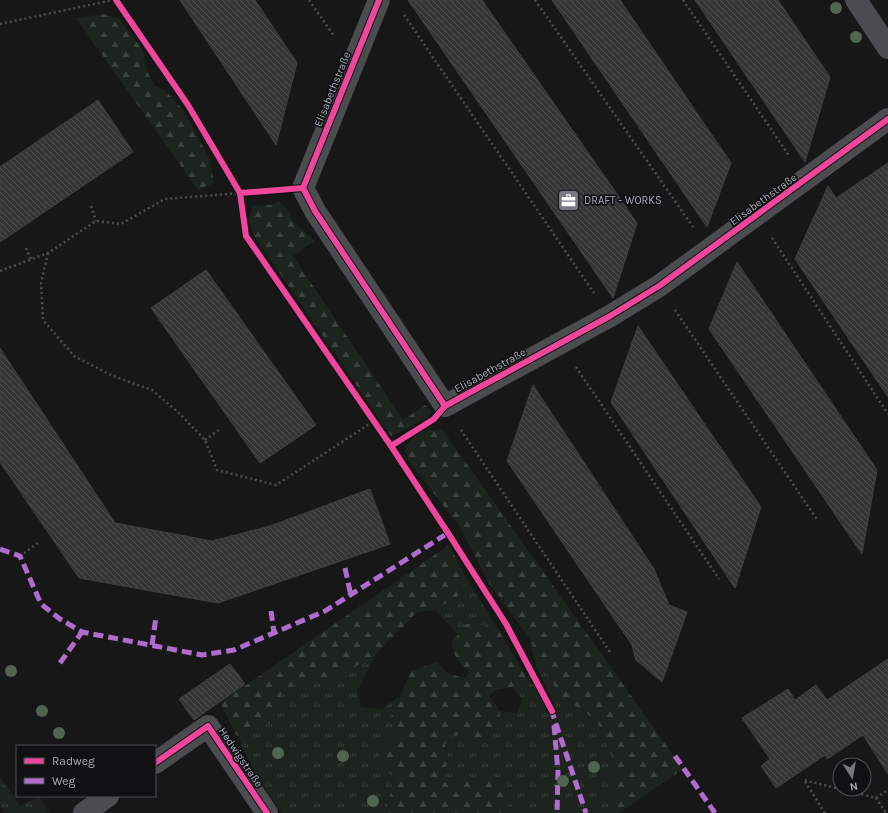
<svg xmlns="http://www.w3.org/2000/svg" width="888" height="813" viewBox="0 0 888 813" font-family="Karla,sans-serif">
  <defs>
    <pattern id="grass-tufts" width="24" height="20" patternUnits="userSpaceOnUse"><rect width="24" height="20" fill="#1d241e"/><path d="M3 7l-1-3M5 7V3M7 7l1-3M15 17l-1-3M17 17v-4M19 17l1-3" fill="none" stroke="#3b413d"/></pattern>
    <pattern id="forest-firs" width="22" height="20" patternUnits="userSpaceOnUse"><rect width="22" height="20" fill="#1d241e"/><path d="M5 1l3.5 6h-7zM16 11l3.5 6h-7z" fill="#3b413d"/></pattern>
    <pattern id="building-back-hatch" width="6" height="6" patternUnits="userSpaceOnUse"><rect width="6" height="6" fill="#353536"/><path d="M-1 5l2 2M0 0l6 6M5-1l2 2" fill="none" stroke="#4f5051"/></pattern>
  </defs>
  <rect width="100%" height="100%" fill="#171717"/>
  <g fill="url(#grass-tufts)">
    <polygon points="467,579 498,629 476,624 466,624 458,634 435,610 457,597"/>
    <polygon points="529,638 550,677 563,697 597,721 613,759 614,813 506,813 505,811 512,799 507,783 492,775 475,781 462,774 448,784 437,778 449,764 445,744 450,735 466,735 478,741 499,724 500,711 517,713 522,699 512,687 527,678 542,694 547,713 557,710 537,668"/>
    <polygon points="376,654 357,691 361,707 382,709 399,697 396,709 389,720 395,729 397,738 383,744 384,768 394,777 386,813 281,813 254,771 237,736 271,722 281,695 302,680 339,677"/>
    <polygon points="0,777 20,806 39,796 49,813 4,813 0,807"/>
  </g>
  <g fill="url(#forest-firs)">
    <polygon points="104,14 119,19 143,50 147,71 155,86 165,90 184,111 210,160 214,183 198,190 76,18"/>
    <polygon points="279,201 287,209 292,220 314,241 293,256 403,420 425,405 431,411 430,417 391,436 253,234 249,220 253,206 271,205"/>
    <path d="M442 429 683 769 619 813H614L613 759 597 721 563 697 550 677 529 638 489 583 460 527 408 460 405 447C416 431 423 430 442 429Z"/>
    <polygon points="449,545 467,579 457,597 435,610 417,612 376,654 339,677 302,680 281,695 271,722 237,736 220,703"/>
    <path d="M466 624H476L498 629 527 678 512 687 496 690 489 696 500 711C499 728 494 735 478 741L466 735 450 736 445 744 449 763 437 778 448 784 462 774 475 781 492 775 507 783 512 799 505 811 506 813H386L394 777 384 768 379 753 383 744 397 737 395 729 389 720C398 706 403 687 411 671L437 662 448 674 466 678 469 672 456 658 452 642Z"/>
  </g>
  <g fill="url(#building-back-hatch)" stroke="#3f4043">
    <polygon points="180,0 255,0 297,63 276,145"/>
    <polygon points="408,0 482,0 637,223 613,298"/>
    <polygon points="552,0 620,0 731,163 707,227"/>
    <polygon points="695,0 778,0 830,77 805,162"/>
    <polygon points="98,100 133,152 0,242 0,167"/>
    <polygon points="888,163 888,397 795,259 828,186 836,198"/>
    <polygon points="737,262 877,470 862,554 709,329"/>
    <polygon points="206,270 316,425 260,463 151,308"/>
    <polygon points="638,326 761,507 735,588 611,402"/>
    <polygon points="0,348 115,523 212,541 270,526 370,489 390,544 218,603 79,578 0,462"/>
    <polygon points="533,385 654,569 669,605 687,612 662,682 636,660 632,645 507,461"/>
    <polygon points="888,659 888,774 863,735 827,759 825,755 776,788 761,766 770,759 742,718 788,689 795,700 816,685 827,700"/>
    <polygon points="230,664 245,684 194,720 179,699"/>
  </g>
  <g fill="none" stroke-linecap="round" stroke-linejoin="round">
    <g stroke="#4d4e52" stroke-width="2.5" stroke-dasharray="2 3" stroke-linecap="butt">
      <polyline points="309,0 334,36"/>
      <polyline points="535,0 693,227"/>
      <polyline points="683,0 790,157"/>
      <polyline points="404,15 594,293"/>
      <polyline points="0,24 113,0"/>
      <polyline points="91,206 96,221"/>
      <polyline points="772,238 888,414"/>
      <polyline points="26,248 31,259"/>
      <polyline points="48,253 41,283 43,320 74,356 113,376 152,390 180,414 205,440 217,470 276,485 374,421"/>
      <polyline points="0,271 48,253 96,221 121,224 165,199 240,193"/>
      <polyline points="675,310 818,521"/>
      <polyline points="576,367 719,579"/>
      <polyline points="461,430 610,652"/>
      <polyline points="205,440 219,430"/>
      <polyline points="20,556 38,543"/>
      <polyline points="842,789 876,798 886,813"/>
      <polyline points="876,798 888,790"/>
      <polyline points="825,813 804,780 840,789"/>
    </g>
    <g stroke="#4b4c50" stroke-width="22">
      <polyline points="379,0 303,188 315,211 445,406 610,316 659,286 888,119"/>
      <polyline points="856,0 888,48"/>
      <polyline points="155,763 208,726 267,813"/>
      <polyline points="84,813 108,796"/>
    </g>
    <g stroke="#b06ccc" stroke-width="5" stroke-dasharray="10 5" stroke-linecap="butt">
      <polyline points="0,549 20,556 41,604 60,619 82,632 202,655 234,650 325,611 448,533"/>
      <polyline points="345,568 351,596"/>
      <polyline points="271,611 274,633"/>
      <polyline points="152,645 156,617"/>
      <polyline points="60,663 82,632"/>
      <polyline points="551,709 586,813"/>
      <polyline points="554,725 558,772 557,813"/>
      <polyline points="675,756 715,813"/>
    </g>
    <defs>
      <g id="cycleway">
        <polyline points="116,0 188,105 240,193 246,236 391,446 448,533 506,624 552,711"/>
        <polyline points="379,0 303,188 315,211 445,406"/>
        <polyline points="240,193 303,188"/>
        <polyline points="391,446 434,419 445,406 610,316 659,286 888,119"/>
        <polyline points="155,763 208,726 267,813"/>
      </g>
    </defs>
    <use href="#cycleway" stroke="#111113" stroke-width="8"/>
    <use href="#cycleway" stroke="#ed469a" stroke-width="6"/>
  </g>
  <g fill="#506451">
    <circle cx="836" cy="8" r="6"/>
    <circle cx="856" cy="37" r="6"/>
    <circle cx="11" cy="671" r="6"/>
    <circle cx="42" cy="711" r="6"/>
    <circle cx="59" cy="733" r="6"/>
    <circle cx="278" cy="753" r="6"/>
    <circle cx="343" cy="756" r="6"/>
    <circle cx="594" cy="767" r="6"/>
    <circle cx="563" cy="781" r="6"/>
    <circle cx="373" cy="801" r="6"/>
  </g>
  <defs>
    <symbol id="office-square" viewBox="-11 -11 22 22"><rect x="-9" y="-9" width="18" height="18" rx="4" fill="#757880" stroke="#111113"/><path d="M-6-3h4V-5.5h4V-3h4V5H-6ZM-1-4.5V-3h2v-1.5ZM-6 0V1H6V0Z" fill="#fff"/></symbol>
  </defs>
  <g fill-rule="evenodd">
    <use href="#office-square" x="556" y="188" width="25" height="25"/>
  </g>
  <g text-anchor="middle" stroke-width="3.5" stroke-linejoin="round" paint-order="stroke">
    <g font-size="11" fill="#a8adb8" stroke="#111113">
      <text transform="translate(332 89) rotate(-68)" y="4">Elisabethstraße</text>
      <text transform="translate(763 199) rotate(-36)" y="4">Elisabethstraße</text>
      <text transform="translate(490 370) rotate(-29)" y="4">Elisabethstraße</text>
      <text transform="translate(241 757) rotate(56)" y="4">Hedwigstraße</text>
    </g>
    <g font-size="11" fill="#a8adb8" stroke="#111113" text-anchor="start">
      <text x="584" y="204">DRAFT - WORKS</text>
    </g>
  </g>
  <rect x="16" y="745" width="140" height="52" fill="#111113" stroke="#4d4f55"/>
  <rect x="24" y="758" width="20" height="6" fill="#ed469a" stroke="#4d4f55"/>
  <text x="52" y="765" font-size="12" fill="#a8adb8">Radweg</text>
  <rect x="24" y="778" width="20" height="6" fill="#b06ccc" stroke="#4d4f55"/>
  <text x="52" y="785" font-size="12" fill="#a8adb8">Weg</text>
  <g transform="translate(852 777) rotate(169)"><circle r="19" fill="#111113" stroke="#4d4f55"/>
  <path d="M0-3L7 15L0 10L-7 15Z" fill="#757880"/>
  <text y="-6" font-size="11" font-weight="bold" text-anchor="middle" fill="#a8adb8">N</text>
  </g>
</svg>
